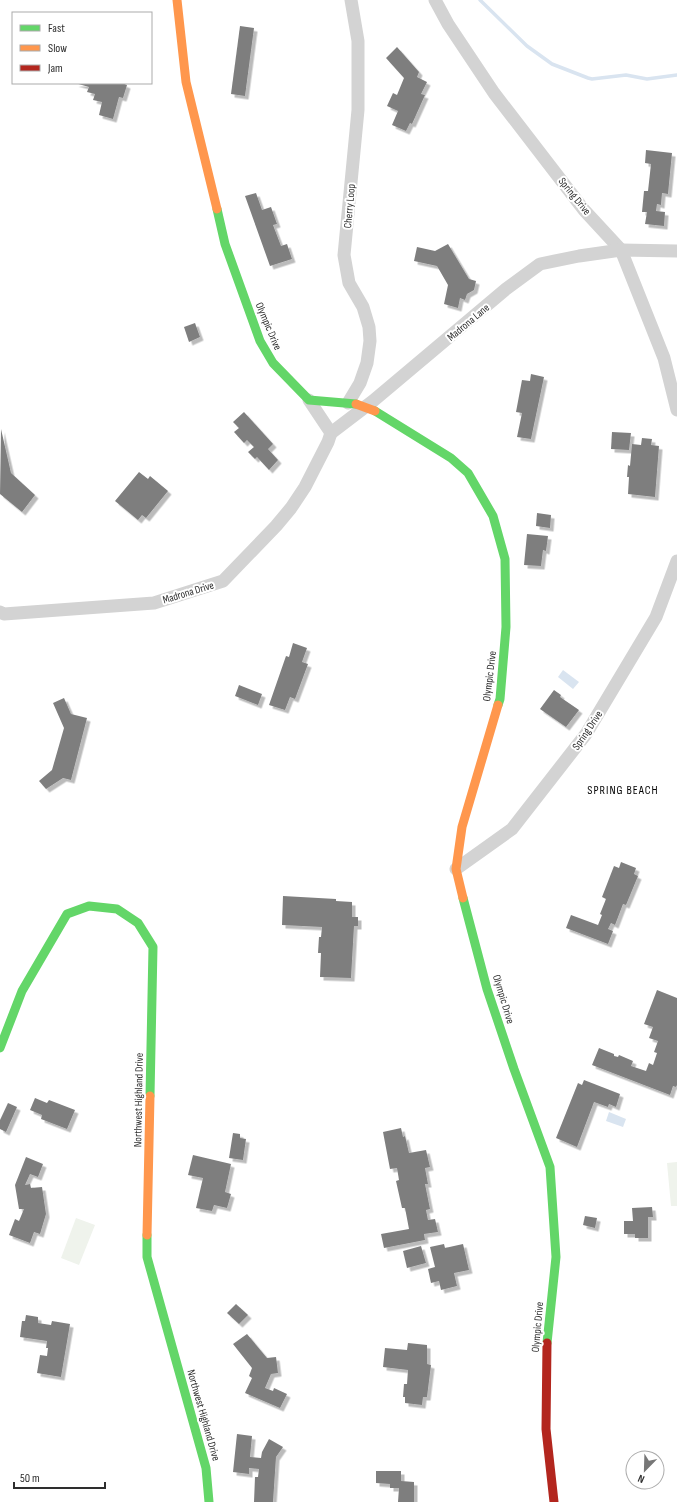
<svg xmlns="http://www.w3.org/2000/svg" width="677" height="1502" viewBox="0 0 677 1502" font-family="'Sofia Sans Condensed',sans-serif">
  <defs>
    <filter id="shadow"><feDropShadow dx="3.5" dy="3.5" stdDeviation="0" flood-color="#0004"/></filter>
  </defs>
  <rect width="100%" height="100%" fill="#fff"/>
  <g fill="#eff3ec">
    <polygon points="677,1162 677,1206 671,1206 667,1163"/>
    <polygon points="76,1218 95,1225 79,1265 61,1258"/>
  </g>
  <g fill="#d9e4f0">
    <polygon points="563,670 579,682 573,689 558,677"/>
    <polygon points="609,1112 626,1119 623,1127 606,1121"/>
  </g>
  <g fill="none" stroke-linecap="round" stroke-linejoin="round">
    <polyline stroke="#d9e4f0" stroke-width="3.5" points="480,0 527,46 552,64 588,78 592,79 626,75 647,79 677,75"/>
  </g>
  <g fill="#7e7e7e" filter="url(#shadow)">
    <polygon points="240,26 254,28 245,96 231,94"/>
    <polygon points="397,47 419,72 417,77 427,82 421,94 425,95 412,124 410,123 406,131 392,125 398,111 387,106 393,93 397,95 404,78 386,58"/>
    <polygon points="75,83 122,83 127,85 123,98 119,97 113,119 99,115 102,102 93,100 95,94 87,92 89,87"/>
    <polygon points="646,150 672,153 668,194 662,193 661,205 657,204 656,211 665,212 664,226 645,224 647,212 642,212 644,191 648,191 651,164 645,163"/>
    <polygon points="256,193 262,210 271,207 277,224 273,225 281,246 287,244 292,259 270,266 245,196"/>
    <polygon points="448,244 469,279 476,281 474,290 467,294 465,300 460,298 458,308 444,304 448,285 437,266 414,261 417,247 435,251"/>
    <polygon points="195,323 200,337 189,342 184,327"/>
    <polygon points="531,374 544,377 531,439 517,437 522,413 516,412 522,380 530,381"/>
    <polygon points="244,412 273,444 268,449 278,460 269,470 257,457 255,459 248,452 254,447 247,440 244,443 234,432 239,428 233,422"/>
    <polygon points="1,429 11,473 35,495 22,512 0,494"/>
    <polygon points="612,432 631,433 629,450 611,449"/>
    <polygon points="642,438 652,439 651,445 659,446 655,497 628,494 629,477 627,477 628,465 630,466 632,444 641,445"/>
    <polygon points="139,472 148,479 150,476 168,491 146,518 142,515 138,520 115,501"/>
    <polygon points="537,513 551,515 550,528 536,526"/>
    <polygon points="527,534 548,536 546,551 543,550 541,566 524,565"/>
    <polygon points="293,643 307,648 302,662 308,664 295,699 290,697 285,710 269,705 286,656 289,657"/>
    <polygon points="239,685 262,694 258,705 235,696"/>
    <polygon points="554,690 561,695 560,697 579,710 566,727 540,709"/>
    <polygon points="64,698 71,714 87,718 71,780 63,778 46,789 39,781 52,770 64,728 53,703"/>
    <polygon points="621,862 636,868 634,874 638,876 626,905 623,904 615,925 611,923 608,929 613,931 608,944 566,928 571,915 598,925 602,915 600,914 606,899 602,897 614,866 619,868"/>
    <polygon points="283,896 336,899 336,901 352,902 352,917 358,917 358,926 354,926 351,978 320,977 321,953 318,953 319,937 321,937 322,927 282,925"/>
    <polygon points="657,990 677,998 677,1085 676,1087 673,1086 670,1095 592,1065 599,1048 614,1054 614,1056 618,1057 619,1055 633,1061 631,1066 646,1071 649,1063 653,1065 657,1053 654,1052 658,1041 649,1038 653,1027 644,1024"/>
    <polygon points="584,1080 620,1094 616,1107 609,1104 608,1107 594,1102 577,1147 556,1138 578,1083 582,1085"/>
    <polygon points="35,1098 47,1103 49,1100 75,1110 67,1129 41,1119 42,1115 30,1110"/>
    <polygon points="8,1103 17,1107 6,1132 0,1129 0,1120"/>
    <polygon points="401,1128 403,1137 405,1136 409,1153 426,1150 430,1167 425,1168 428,1184 425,1184 430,1209 426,1210 428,1220 435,1219 438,1232 424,1234 425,1240 384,1248 381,1234 409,1229 405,1208 402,1208 396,1181 399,1180 397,1168 390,1169 383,1132"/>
    <polygon points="233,1133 240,1134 240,1138 246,1139 243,1160 229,1158"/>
    <polygon points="193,1155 231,1164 225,1192 231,1194 227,1208 214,1205 212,1211 196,1208 203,1178 188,1175"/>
    <polygon points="26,1157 43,1164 38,1177 30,1174 25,1185 30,1184 31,1188 42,1187 46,1214 40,1234 34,1232 30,1243 9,1235 15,1219 19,1221 24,1209 19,1209 15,1185"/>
    <polygon points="652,1207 653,1217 648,1217 648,1238 635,1238 635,1234 624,1234 624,1221 633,1221 632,1208"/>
    <polygon points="585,1216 597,1218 595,1228 583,1225"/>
    <polygon points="444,1244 445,1248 463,1244 469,1270 454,1273 457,1286 441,1290 439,1281 431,1283 428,1269 435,1267 430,1247"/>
    <polygon points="421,1246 426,1263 407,1268 403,1251"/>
    <polygon points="236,1304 248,1315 239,1324 227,1313"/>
    <polygon points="26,1315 38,1317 38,1323 51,1325 52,1321 70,1324 61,1377 37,1373 40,1355 47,1356 48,1348 46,1348 47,1341 20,1337 22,1321 25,1321"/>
    <polygon points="247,1334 267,1358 276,1357 278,1373 271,1374 265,1388 273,1391 274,1388 287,1394 280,1408 245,1393 252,1378 249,1376 252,1368 233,1344"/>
    <polygon points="408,1343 427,1345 427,1364 431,1365 427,1397 423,1397 422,1405 405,1403 405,1397 403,1397 404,1384 407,1384 408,1370 383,1367 385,1348 407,1350"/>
    <polygon points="237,1434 252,1436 250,1457 261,1458 262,1452 269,1439 283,1447 276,1457 273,1502 254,1502 255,1477 258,1477 259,1469 249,1468 249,1474 233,1472"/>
    <polygon points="376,1471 401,1471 401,1481 414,1482 414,1502 398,1502 399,1488 390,1488 390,1484 376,1483"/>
  </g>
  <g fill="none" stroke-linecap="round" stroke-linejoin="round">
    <g stroke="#d3d3d3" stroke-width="13">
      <polyline points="435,0 448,24 494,93 584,210 621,250 664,358 677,410"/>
      <polyline points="348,403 360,383 367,363 370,341 369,327 363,307 349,283 344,255 358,110 358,41 351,0"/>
      <polyline points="331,433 373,401 506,289 540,264 579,256 621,250 677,251"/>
      <polyline points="0,612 4,614 154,603 223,581 276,526 291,508 305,487 328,442 331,433 309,400"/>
      <polyline points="456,869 512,829 586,734 656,617 677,561"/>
    </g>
    <g stroke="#63d668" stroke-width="9">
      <polyline points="217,209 225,244 260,341 273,363 309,400 356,404"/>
      <polyline points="375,411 451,458 468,473 493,516 505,559 506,627 500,699 498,705"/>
      <polyline points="463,898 487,989 514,1069 550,1167 556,1257 547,1343"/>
      <polyline points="0,1048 22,991 67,914 89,906 117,909 138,923 153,947 150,1096"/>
      <polyline points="147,1235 147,1257 206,1468 209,1502"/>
    </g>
    <g stroke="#ff974d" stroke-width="9">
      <polyline points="177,0 186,82 217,209"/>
      <polyline points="463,898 456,869 462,827 498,705"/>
      <polyline points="147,1235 150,1096"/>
    </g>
    <polyline stroke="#b3261e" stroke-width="9" points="547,1343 546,1429 554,1502"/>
    <polyline stroke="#ff974d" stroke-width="9" points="356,404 375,411"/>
  </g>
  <g text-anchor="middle" stroke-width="4" stroke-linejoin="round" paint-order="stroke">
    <g font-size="11" fill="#2e2e2e" stroke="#fff">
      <text transform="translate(575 196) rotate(51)" y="4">Spring Drive</text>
      <text transform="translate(349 206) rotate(-85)" y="4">Cherry Loop</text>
      <text transform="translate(468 322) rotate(-40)" y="4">Madrona Lane</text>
      <text transform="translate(269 326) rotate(67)" y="4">Olympic Drive</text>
      <text transform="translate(188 592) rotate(-17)" y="4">Madrona Drive</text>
      <text transform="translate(489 676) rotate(-83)" y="4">Olympic Drive</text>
      <text transform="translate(587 730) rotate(-56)" y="4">Spring Drive</text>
      <text transform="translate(504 999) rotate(73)" y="4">Olympic Drive</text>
      <text transform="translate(138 1100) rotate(-89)" y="4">Northwest Highland Drive</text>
      <text transform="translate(537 1327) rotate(-85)" y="4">Olympic Drive</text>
      <text transform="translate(204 1415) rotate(74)" y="4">Northwest Highland Drive</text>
    </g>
    <g font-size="12" letter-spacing="1" fill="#000" stroke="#fff">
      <text x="623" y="794">SPRING BEACH</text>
    </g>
  </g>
  <rect x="12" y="12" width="140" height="72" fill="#ffffff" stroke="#ababab"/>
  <rect x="20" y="25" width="20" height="6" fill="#63d668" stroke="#ababab"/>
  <text x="48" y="32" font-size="12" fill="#2e2e2e">Fast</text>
  <rect x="20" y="45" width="20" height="6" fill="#ff974d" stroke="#ababab"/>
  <text x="48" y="52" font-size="12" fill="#2e2e2e">Slow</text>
  <rect x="20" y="65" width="20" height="6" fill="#b3261e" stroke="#ababab"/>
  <text x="48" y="72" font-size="12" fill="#2e2e2e">Jam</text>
  <g transform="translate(645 1470) rotate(203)"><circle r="19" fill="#ffffff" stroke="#ababab"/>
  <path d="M0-3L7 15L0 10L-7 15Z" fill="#777777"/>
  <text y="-6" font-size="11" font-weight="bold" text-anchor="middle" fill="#2e2e2e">N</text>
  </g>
  <path d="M14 1482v6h91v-6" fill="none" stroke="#2e2e2e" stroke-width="2"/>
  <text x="20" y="1482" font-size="12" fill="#2e2e2e" stroke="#ffffff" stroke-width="3" paint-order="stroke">50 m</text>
</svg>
